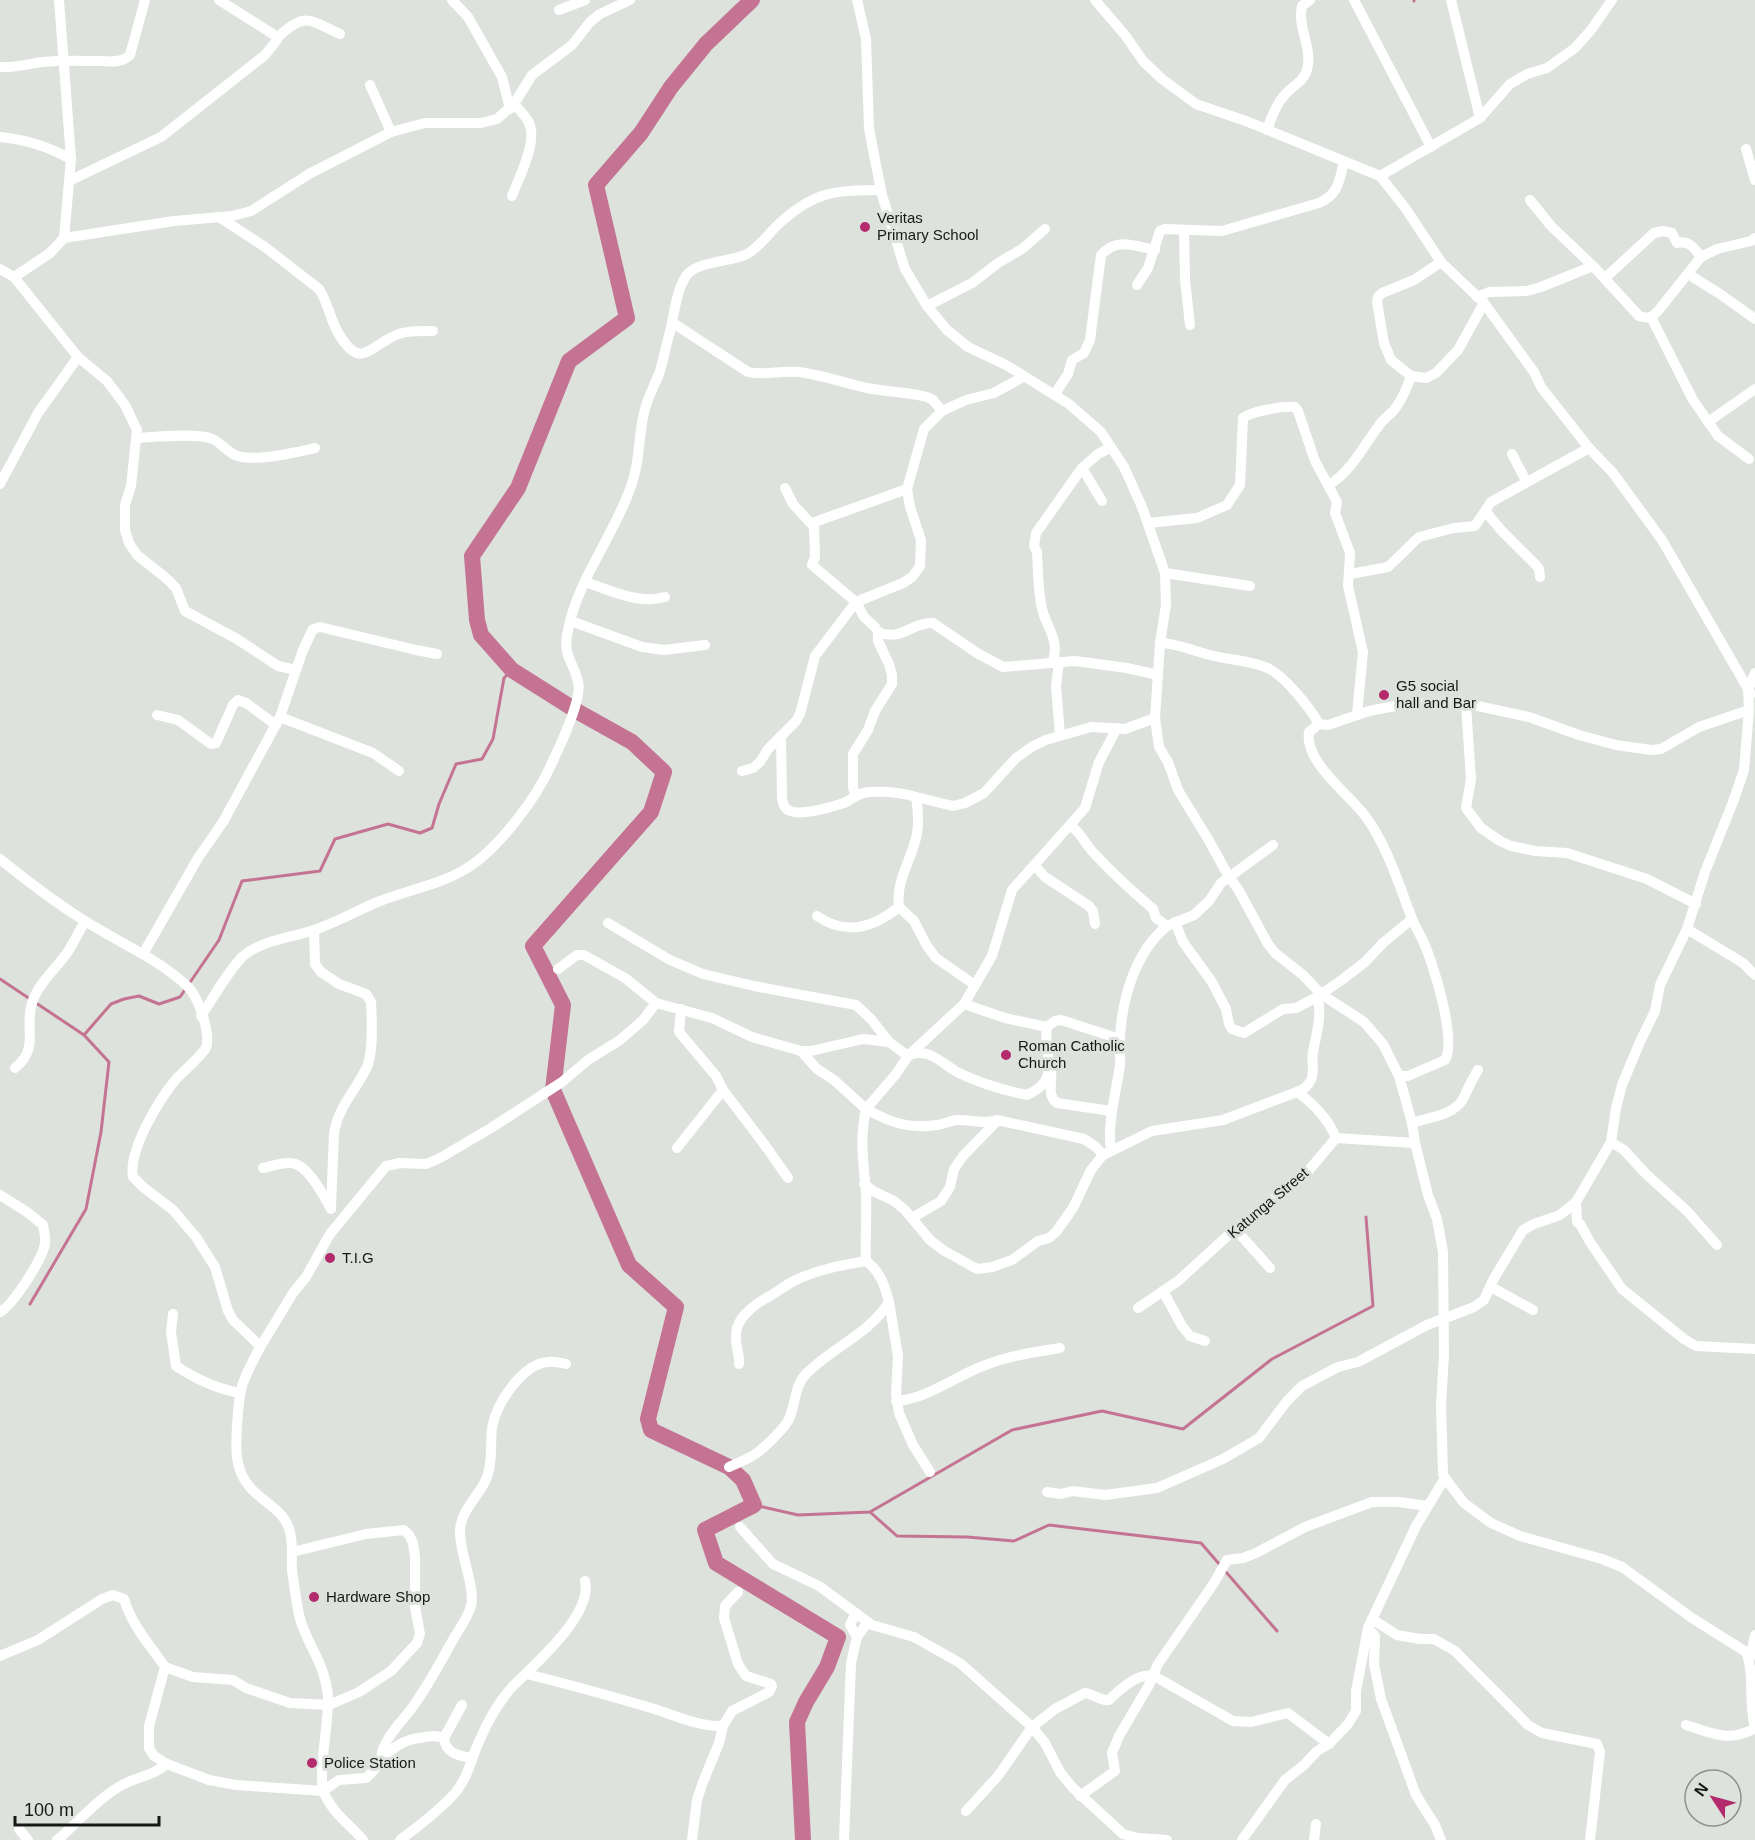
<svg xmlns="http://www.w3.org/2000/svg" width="1755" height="1840" viewBox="0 0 1755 1840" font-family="Helvetica,sans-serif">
  <rect width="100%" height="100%" fill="#dde2dd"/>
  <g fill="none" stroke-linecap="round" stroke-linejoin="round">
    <g stroke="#c47492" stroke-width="3">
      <polyline points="1414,0 1414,1"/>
      <polyline points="0,979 84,1035 109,1062 101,1132 86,1209 30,1304"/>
      <polyline points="84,1035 111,1004 124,999 139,996 159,1004 180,997 219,940 242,881 320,871 335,839 388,824 420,833 432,828 439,804 456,764 482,759 493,739 504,678 512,670"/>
      <polyline points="754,1505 798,1515 870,1512 1012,1430 1102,1411 1183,1429 1272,1359 1373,1306 1366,1217"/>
      <polyline points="870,1512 897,1536 967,1537 1014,1541 1049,1525 1201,1543 1277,1631"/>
    </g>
    <polyline stroke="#c47492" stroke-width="16" points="752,0 706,44 671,87 641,133 596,185 627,318 569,361 518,488 472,556 477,620 481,635 512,670 580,713 632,742 664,772 651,812 533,946 563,1005 553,1090 629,1265 676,1307 648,1419 651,1430 729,1467 743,1480 754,1505 705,1530 716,1563 838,1637 827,1667 806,1702 797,1722 803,1840"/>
    <g stroke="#fff" stroke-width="10">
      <polyline points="452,0 468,17 502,77 510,109"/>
      <path d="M857 0 866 39 869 128 874 155 882 195 905 269 927 306 947 330 968 347 1006 365 1069 404 1101 432 1124 467 1142 507 1165 573 1166 605 1160 643 1155 718 1159 747 1168 762 1178 790 1208 839 1229 877 1238 889 1268 944 1275 953 1303 975 1321 994 1364 1022 1383 1044 1399 1076 1412 1123 1415 1143 1428 1195 1437 1219 1443 1252 1444 1355 1441 1405 1443 1474 1445 1478 1464 1503 1491 1523 1520 1536 1602 1559 1622 1567 1692 1618 1746 1652C1755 1674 1748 1702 1755 1728"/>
      <polyline points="1095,0 1125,35 1143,61 1162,79 1196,104 1246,121 1380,176 1406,209 1441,262 1484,303 1534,372 1541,387 1589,448 1613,473 1662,540 1751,694"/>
      <polyline points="1354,0 1431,147"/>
      <polyline points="1451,0 1480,118"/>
      <polyline points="559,10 585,0"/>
      <path d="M277 38C305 11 309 20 340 34"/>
      <path d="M0 67C15 68 28 64 42 62 63 60 83 61 103 61 113 62 123 62 130 55L145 0"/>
      <polyline points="370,85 391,132"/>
      <path d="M1267 130C1271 119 1275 106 1283 97 1291 86 1303 83 1307 70 1313 48 1297 28 1302 6L1310 0"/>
      <path d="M0 137C28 140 46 146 71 159"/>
      <polyline points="1746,149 1755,180"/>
      <polyline points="1380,176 1480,118 1510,84 1527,74 1547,68 1575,48 1591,30 1612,0"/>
      <polyline points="69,181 161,137 265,55 277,40 276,36 219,0"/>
      <path d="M512 196C519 177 538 142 529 123 526 116 519 110 514 104"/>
      <path d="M1530 200 1551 226 1593 266 1639 316C1648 319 1651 318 1658 311L1701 257 1717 249 1751 241 1755 238"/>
      <path d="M219 217 265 247 319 289C329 304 330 321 340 336 360 368 368 349 392 337 404 330 420 331 433 331"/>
      <polyline points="1184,230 1185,280 1190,325"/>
      <polyline points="64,238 174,221 232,216 251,211 309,174 391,132 425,123 481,123 497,119 514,104 532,75 572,45 590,22 600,14 630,0"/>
      <polyline points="1441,262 1414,280 1382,293 1378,297 1377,302 1384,343 1391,360 1411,376 1426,378 1436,373 1458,350 1484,303"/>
      <polyline points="0,269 14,277 78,357 107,381 125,405 137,430 131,486 125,505 125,530 129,543 137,555 166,578 176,588 185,611 237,639 278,666 296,670"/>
      <polyline points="1688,274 1720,294 1755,319"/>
      <polyline points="14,277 50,253 64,238 71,159 59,0"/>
      <path d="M1605 278 1654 233 1663 231 1672 233 1677 243C1689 240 1694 248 1701 257"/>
      <path d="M1137 285 1148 268 1160 231 1165 229 1222 231 1319 203C1339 194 1339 181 1344 162"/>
      <polyline points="1477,297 1489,292 1527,291 1541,287 1593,266"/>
      <polyline points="927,306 972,283 998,263 1022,249 1045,229"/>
      <polyline points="1651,317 1693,400 1718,436 1749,459"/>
      <path d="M673 323 748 372C764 376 782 370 799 372 822 375 844 383 867 388 887 392 908 392 927 397L933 400 942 411"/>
      <path d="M1055 394 1068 374 1072 360 1084 353 1090 340 1101 255C1117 237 1134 246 1155 250"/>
      <polyline points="1708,422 1755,389"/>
      <path d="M136 438C155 437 194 433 210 438 219 441 225 449 233 454 249 464 297 452 315 448"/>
      <polyline points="1512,454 1526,481"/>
      <polyline points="1082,468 1102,501"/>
      <polyline points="0,484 38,413 78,357"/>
      <path d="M1329 485C1353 469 1362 448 1378 427 1382 420 1389 416 1394 410 1402 400 1407 388 1411 376"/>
      <polyline points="785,488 793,504 814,527 815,557 812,565 856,602 864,617 875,627 878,632 878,641 889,664 892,675 892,684 875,711 868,730 853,754 853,787 855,795"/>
      <polyline points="1486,512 1501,530 1536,565 1539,569 1540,577"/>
      <polyline points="812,523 907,489"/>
      <path d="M1148 523 1197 518 1227 505 1240 485 1243 418C1252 411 1283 406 1295 407L1298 411 1315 461 1337 502 1335 513 1350 553 1348 586 1363 652 1357 714"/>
      <polyline points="1165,573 1250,586"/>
      <polyline points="1350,574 1388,567 1419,537 1454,528 1475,526 1491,502 1589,448"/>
      <path d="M585 582C610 590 639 605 665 597"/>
      <polyline points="571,621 642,647 664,650 705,645"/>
      <path d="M878 632C902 642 911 622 933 623L977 653 1003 667 1075 661 1127 668 1158 675"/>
      <path d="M1160 643C1177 643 1194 651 1210 655 1228 660 1248 660 1265 667 1283 673 1310 708 1319 724L1328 725 1369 711 1406 704 1459 702 1529 717 1579 735 1616 745 1651 750 1661 749 1699 727 1749 710"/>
      <polyline points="1059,662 1056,686 1060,735"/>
      <path d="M1052 663C1062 640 1044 626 1041 604 1038 587 1038 569 1037 552L1034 546 1036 533 1082 468 1098 454 1111 447"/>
      <polyline points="1466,705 1471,779 1466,808 1481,828 1500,841 1511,846 1535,851 1567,853 1647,879 1696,904"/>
      <polyline points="157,715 178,720 211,744 216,743 233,705 238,700 246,703 276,725"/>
      <polyline points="280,717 373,753 399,771"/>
      <path d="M1319 724 1309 732C1304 762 1349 794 1366 817 1387 846 1398 882 1411 916 1414 925 1419 932 1423 941 1433 962 1457 1040 1445 1060L1408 1076H1399"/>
      <path d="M781 736 782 798C783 803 784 808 788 810 800 817 831 807 844 803 853 799 857 793 869 792 886 791 900 792 916 797 918 809 919 822 917 834 912 859 895 882 899 907L914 921 927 946 936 958 975 985"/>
      <polyline points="742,771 753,768 760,762 768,749 796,721 800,714 815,656 856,602 903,583 912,577 920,566 921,540 910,507 907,489 924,429 942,411 966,400 994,393 1023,377"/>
      <polyline points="916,797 953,806 965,803 984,793 1016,758 1033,746 1046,740 1091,727 1125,729 1155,718"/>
      <path d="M1071 826C1081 833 1084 842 1092 851 1111 872 1132 891 1153 909L1156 918 1167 926 1194 915 1209 901 1221 883 1273 845"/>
      <path d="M0 859C27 881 56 903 85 921 118 942 157 958 186 985 198 995 211 1033 206 1048 198 1059 187 1068 177 1078 160 1098 128 1150 133 1177L143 1187 173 1210 196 1237 215 1267 228 1311 233 1320 259 1345V1349C253 1361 246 1373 242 1386 238 1401 235 1443 237 1458 243 1500 281 1501 289 1529 294 1542 291 1557 292 1570 294 1585 296 1600 299 1615 306 1644 325 1662 328 1696 330 1720 316 1777 325 1795 333 1813 351 1826 363 1840"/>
      <polyline points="1035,866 1045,877 1089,906 1093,911 1095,924"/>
      <path d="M817 916C846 936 873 928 899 907"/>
      <polyline points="1175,922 1183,942 1212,982 1226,1009 1229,1024 1232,1029 1244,1033 1283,1009 1296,1008 1317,997 1343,979 1365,962 1383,943 1412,919"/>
      <path d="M608 923 670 960 703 974 754 986 856 1005 871 1019 889 1042 908 1056C915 1053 919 1052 927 1054 938 1057 949 1068 959 1073 981 1084 1003 1090 1027 1095 1064 1078 1042 1055 1047 1027"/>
      <polyline points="1687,929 1743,963 1755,975"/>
      <path d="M314 930 315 964 321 972 339 984 366 994 371 1002C372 1018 373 1053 367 1067 356 1090 338 1107 334 1133L331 1208"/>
      <polyline points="143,954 198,858 223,822 280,717 303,650 313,629 320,627 416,650 437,654"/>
      <polyline points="558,969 577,955 584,955 625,978 656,1003 712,1018 752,1037 801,1051 817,1069 834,1080 866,1109 896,1074 908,1056 964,1004 992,956 1012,890 1085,808 1099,762 1117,728"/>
      <path d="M1317 997C1323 1014 1316 1035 1313 1052 1311 1061 1315 1071 1311 1080 1308 1086 1303 1090 1297 1092 1313 1103 1329 1120 1336 1138"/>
      <polyline points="964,1004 1005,1018 1047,1027 1055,1021 1061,1020 1120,1039"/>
      <polyline points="681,1009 679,1032 716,1076 723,1090 764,1144 788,1178"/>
      <path d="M201 1016C214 997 226 974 242 957 261 940 291 938 314 930 337 922 358 910 380 901 408 890 438 885 464 870 496 852 536 799 551 765 559 748 583 698 578 682 573 660 562 656 568 630 578 579 613 537 630 489 640 464 638 438 644 413 647 399 654 386 659 374 663 362 665 350 668 339 674 319 675 293 686 276 696 261 731 262 747 254 761 246 770 231 782 221 817 190 836 191 881 190"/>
      <polyline points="801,1051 811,1051 863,1039 889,1042"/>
      <path d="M15 1068C40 1048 24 1028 32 1003 38 983 58 967 69 950 75 940 80 930 85 921"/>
      <path d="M1051 1071C1053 1082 1046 1095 1057 1103L1111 1111"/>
      <path d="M1412 1123C1429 1117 1453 1116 1463 1099 1468 1089 1472 1079 1478 1070"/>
      <polyline points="1611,1142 1624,1150 1646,1174 1687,1211 1717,1245"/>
      <polyline points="677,1148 723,1090"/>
      <path d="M1111 1151C1107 1122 1116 1094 1120 1065 1121 1056 1119 1047 1120 1038 1122 999 1135 952 1167 926"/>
      <path d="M263 1168C272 1166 282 1162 291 1163 308 1164 323 1195 331 1209"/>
      <polyline points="864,1184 873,1191 894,1201 905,1210 930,1240 943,1250 977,1269 992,1267 1012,1260 1038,1241 1049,1238 1056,1232 1073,1208 1091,1170 1103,1155 1152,1131 1223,1120 1297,1092"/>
      <path d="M0 1195 27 1212 43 1225C44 1231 46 1239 45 1244 42 1260 13 1305 0 1312"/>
      <polyline points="1576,1202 1577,1222 1580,1224 1590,1242 1622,1289 1684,1339 1696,1346 1755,1349"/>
      <polyline points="912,1218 941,1201 950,1187 954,1169 963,1156 997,1121"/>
      <polyline points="1235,1229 1270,1268"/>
      <polyline points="1491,1287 1533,1310"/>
      <polyline points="1163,1291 1182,1326 1190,1336 1205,1341"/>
      <polyline points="889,1302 898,1356 896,1393 899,1413 913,1445 930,1472"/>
      <polyline points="1138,1308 1178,1281 1235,1229 1304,1176 1336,1138 1415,1143"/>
      <path d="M173 1314 171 1332 176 1366C196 1379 216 1389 240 1393"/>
      <polyline points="259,1349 293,1293 306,1277 330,1234 386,1166 400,1163 426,1164 440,1158 491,1128 562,1082 588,1060 620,1040 643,1020 656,1003"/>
      <path d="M739 1364C740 1353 733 1342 737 1328 741 1314 758 1302 770 1296 779 1291 788 1283 798 1279 820 1269 843 1265 866 1261 865 1239 867 1217 866 1194 864 1163 859 1141 866 1109 891 1123 909 1129 937 1125 944 1124 950 1121 956 1120 971 1119 982 1125 997 1120L1084 1139 1096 1147 1103 1155"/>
      <path d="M896 1401C927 1399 954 1377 983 1366 1008 1356 1034 1352 1060 1348"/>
      <path d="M729 1467C737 1463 746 1460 754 1455 762 1450 785 1428 789 1419 796 1404 794 1385 807 1373 833 1347 869 1334 889 1302 885 1286 880 1271 866 1261"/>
      <polyline points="1047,1492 1061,1494 1072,1491 1105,1495 1157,1488 1223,1459 1259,1438 1287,1401 1302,1386 1338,1367 1358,1362 1427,1325 1474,1307 1484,1300 1493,1280 1523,1230 1534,1224 1560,1215 1576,1202 1611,1142 1616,1108 1622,1085 1639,1044 1655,1011 1660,985 1687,929 1705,872 1733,802 1744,770 1749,710 1748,690 1755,673"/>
      <polyline points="740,1527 773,1564 819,1586 872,1625 914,1637 960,1663 1032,1727 1045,1743 1060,1772 1072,1787 1123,1834 1138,1838 1167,1840"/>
      <polyline points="856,1613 850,1625 857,1637"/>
      <polyline points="1372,1619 1397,1635 1420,1639 1434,1639 1455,1651 1528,1725 1542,1733 1597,1744 1600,1752 1590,1840"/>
      <polyline points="1368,1628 1375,1636 1374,1664 1381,1699 1416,1795 1435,1825 1441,1840"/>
      <path d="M0 1656 38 1640 102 1599 113 1595 124 1599C132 1626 150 1645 165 1667L149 1726V1748L154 1756 167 1764 209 1780 236 1785 323 1791 339 1780 366 1778C386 1760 390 1742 419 1738 428 1736 435 1735 444 1738"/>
      <polyline points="1750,1658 1755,1635"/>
      <polyline points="165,1667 193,1677 233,1680 246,1688 290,1703 329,1705 359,1692 391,1671 417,1643 420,1634 415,1607 415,1557 413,1543 409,1535 404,1530 366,1534 292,1552"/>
      <path d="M527 1674C567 1684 607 1695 648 1707 673 1714 697 1727 723 1726"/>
      <path d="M462 1705 444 1738C445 1753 459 1756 472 1758"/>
      <path d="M1686 1725C1712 1733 1729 1743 1755 1728"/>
      <path d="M381 1758C383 1738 403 1721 414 1705 429 1684 441 1661 454 1638 460 1628 468 1617 471 1606 476 1589 459 1552 460 1530 461 1509 480 1496 487 1477 493 1461 490 1444 492 1428 496 1404 522 1364 548 1362 554 1361 561 1363 566 1364"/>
      <polyline points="1080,1796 1115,1771 1112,1753 1119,1736 1149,1685 1158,1664 1214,1583 1227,1560 1243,1558 1256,1553 1305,1527 1372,1502 1399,1502 1428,1506"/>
      <path d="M966 1811 998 1776 1032 1727 1055 1709 1085 1693C1094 1694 1100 1701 1109 1700 1119 1690 1140 1670 1156 1677L1233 1721 1251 1722 1288 1713 1329 1744"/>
      <polyline points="19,1829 28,1840"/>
      <path d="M57 1840C77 1824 95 1801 117 1788 133 1777 152 1777 167 1764"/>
      <path d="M400 1840C419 1826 441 1809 456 1792 466 1779 470 1765 475 1751 485 1727 495 1706 512 1687 534 1665 593 1615 585 1581"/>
      <polyline points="692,1840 697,1800 703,1782 719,1743 723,1726 732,1711 769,1692 772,1686 771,1684 746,1676 738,1664 724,1618 725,1606 738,1592"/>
      <polyline points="844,1840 851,1663 857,1637 868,1622"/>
      <polyline points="1242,1840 1285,1780 1304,1765 1317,1751 1329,1744 1348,1724 1356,1711 1356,1691 1368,1628 1416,1526 1445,1478"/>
      <polyline points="1314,1840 1316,1824"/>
    </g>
  </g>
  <g fill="#b32b6d" stroke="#dde2dd" stroke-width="2">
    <circle cx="865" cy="227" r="6"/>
    <circle cx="1384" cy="695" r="6"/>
    <circle cx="1006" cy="1055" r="6"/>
    <circle cx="330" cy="1258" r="6"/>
    <circle cx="314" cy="1597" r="6"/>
    <circle cx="312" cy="1763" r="6"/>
  </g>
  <g text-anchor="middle" stroke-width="6" stroke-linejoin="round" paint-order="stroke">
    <g font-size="15" fill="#171917" stroke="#dde2dd" text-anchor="start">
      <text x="877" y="223">Veritas<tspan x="877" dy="17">Primary School</tspan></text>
      <text x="1396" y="691">G5 social<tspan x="1396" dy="17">hall and Bar</tspan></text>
      <text x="1018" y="1051">Roman Catholic<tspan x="1018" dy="17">Church</tspan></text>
      <text x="342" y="1263">T.I.G</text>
      <text x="326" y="1602">Hardware Shop</text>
      <text x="324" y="1768">Police Station</text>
    </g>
    <g font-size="15" fill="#171917" stroke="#dde2dd">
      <text transform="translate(1268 1203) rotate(-40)" y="5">Katunga Street</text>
    </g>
  </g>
  <g transform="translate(1713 1798) rotate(306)"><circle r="28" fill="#dde2dd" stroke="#8e928e" stroke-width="1.5"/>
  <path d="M0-4.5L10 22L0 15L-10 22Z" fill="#b32b6d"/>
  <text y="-9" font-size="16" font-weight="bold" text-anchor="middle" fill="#171917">N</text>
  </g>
  <path d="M15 1816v9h144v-9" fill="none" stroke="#171917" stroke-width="3"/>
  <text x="24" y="1816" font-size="18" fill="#171917" stroke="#dde2dd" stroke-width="4.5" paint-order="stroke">100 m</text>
</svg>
